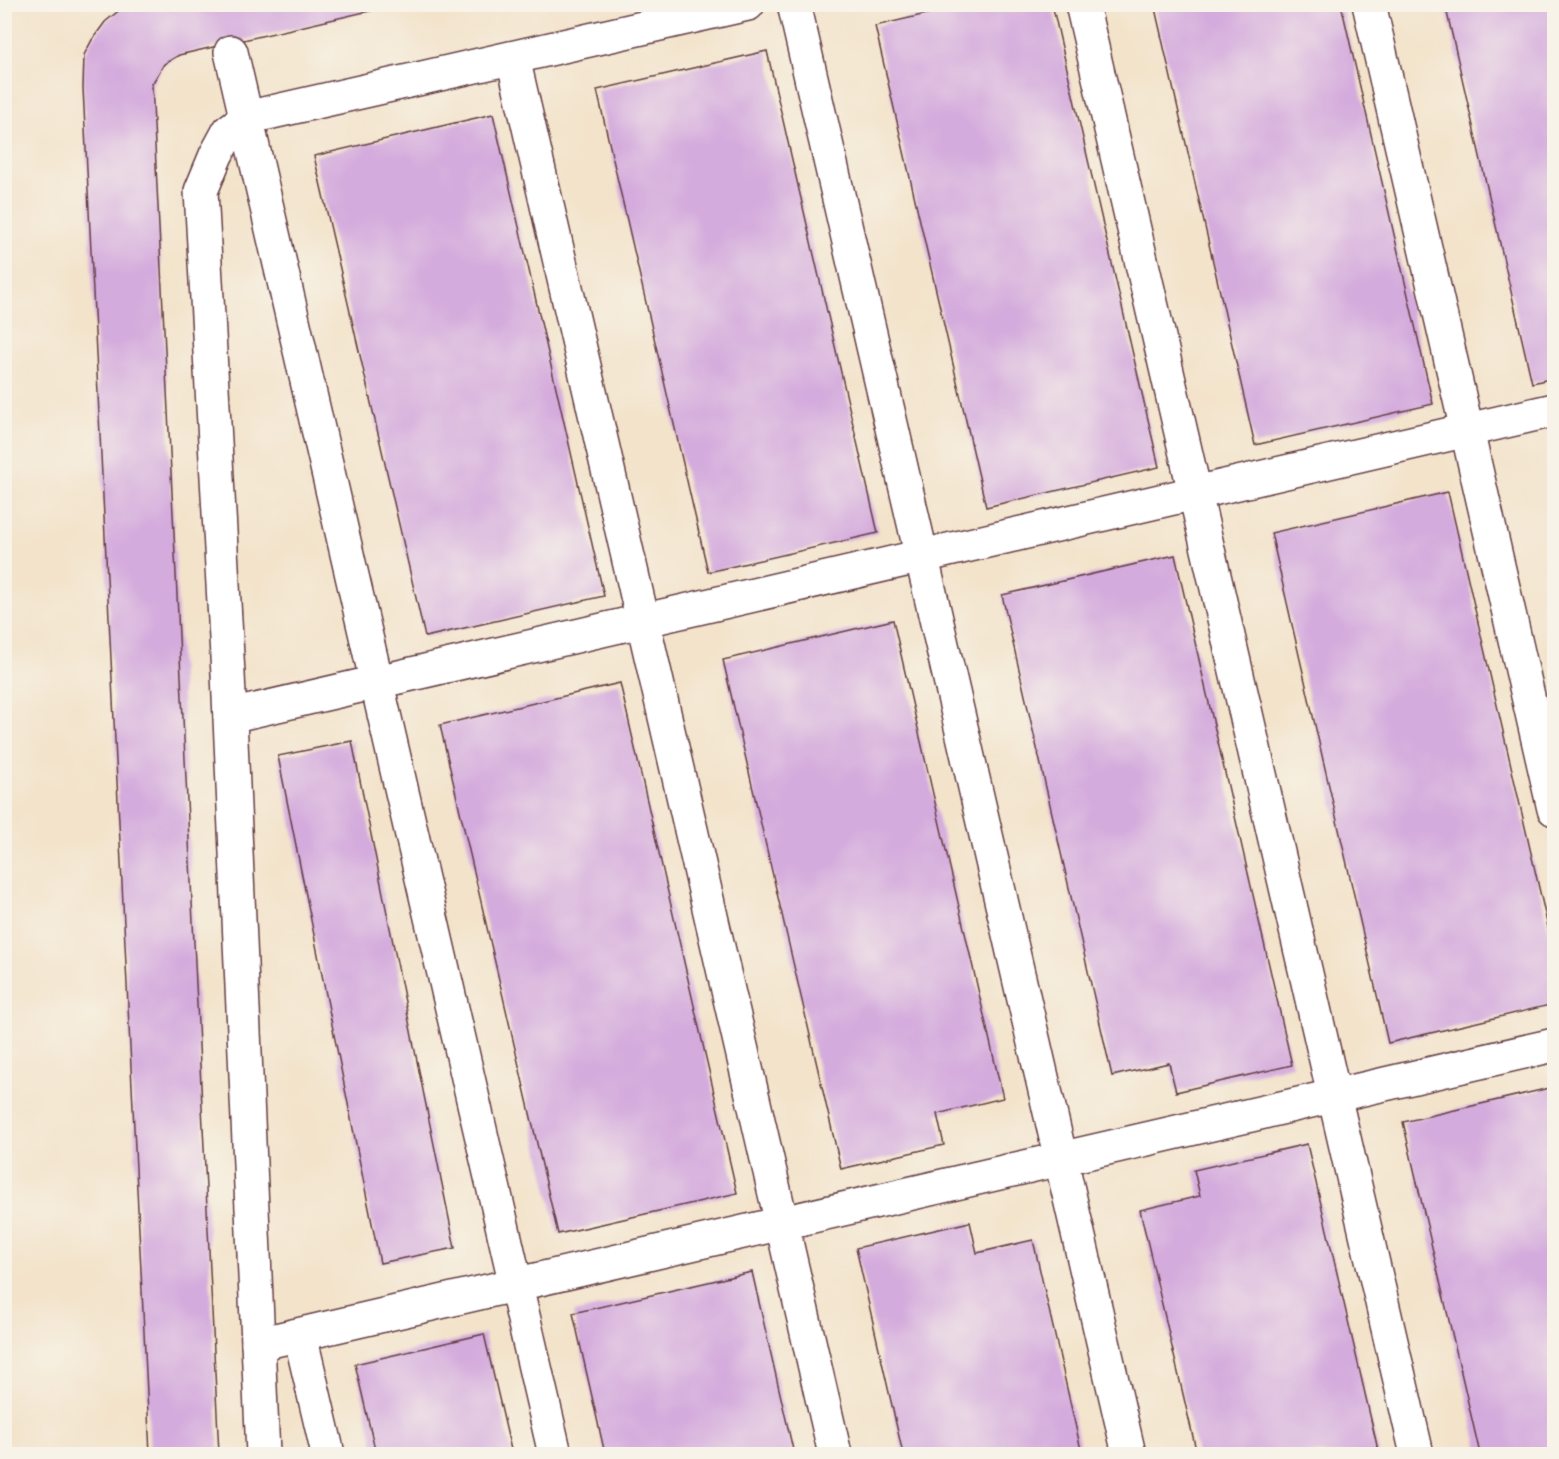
<svg xmlns="http://www.w3.org/2000/svg" width="1559" height="1459" viewBox="0 0 1559 1459" font-family="'Gochi Hand',sans-serif">
  <rect width="100%" height="100%" fill="#f7f3e8"/>
  <filter id="ink" filterUnits="userSpaceOnUse"><feTurbulence type="fractalNoise" baseFrequency=".0167" numOctaves="2"/><feDisplacementMap in="SourceGraphic" scale="12" xChannelSelector="R" yChannelSelector="G"/><feConvolveMatrix kernelMatrix="1 2 1 2 8 2 1 2 1" color-interpolation-filters="sRGB"/></filter>
  <filter id="wash" filterUnits="userSpaceOnUse"><feTurbulence type="fractalNoise" baseFrequency=".008" numOctaves="4" result="noise"/><feDisplacementMap in="SourceGraphic" scale="24" xChannelSelector="R" yChannelSelector="G"/><feGaussianBlur stdDeviation="1.35" result="paint"/><feColorMatrix in="noise" values="0 0 0 0 0 0 0 0 0 0 0 0 0 0 0 0 0 1.4 0 .05"/><feComposite in="paint" operator="in"/></filter>
  <g filter="url(#wash)">
    <rect width="100%" height="100%" fill="#f3e3cb"/>
    <g id="blocks">
      <g fill="#d4abdd">
        <polygon points="127,4 395,5 179,55 164,64 152,84 219,1454 150,1454 83,88 84,55 92,40 105,22"/>
        <polygon points="969,4 1052,4 1159,467 986,507 875,26"/>
        <polygon points="1154,4 1341,4 1433,404 1255,445"/>
        <polygon points="1445,4 1554,4 1554,378 1532,383"/>
        <polygon points="767,51 878,533 708,572 597,90"/>
        <polygon points="493,114 604,596 425,637 314,156"/>
        <polygon points="1448,492 1554,953 1554,1004 1388,1043 1271,533"/>
        <polygon points="1175,555 1292,1065 1176,1092 1169,1063 1112,1076 1002,595"/>
        <polygon points="893,620 1003,1098 937,1114 944,1145 841,1169 723,660"/>
        <polygon points="620,683 737,1193 558,1234 440,725"/>
        <polygon points="352,741 455,1248 380,1263 278,756"/>
        <polygon points="1554,1087 1554,1454 1480,1454 1403,1122"/>
        <polygon points="1307,1144 1379,1454 1197,1454 1140,1210 1200,1196 1194,1170"/>
        <polygon points="970,1222 977,1253 1033,1240 1082,1454 903,1454 856,1248"/>
        <polygon points="752,1272 794,1454 605,1454 573,1313"/>
        <polygon points="484,1334 512,1454 376,1454 355,1364"/>
      </g>
    </g>
  </g>
  <g filter="url(#ink)">
    <use href="#blocks" fill-opacity="0" stroke="#633c43" stroke-width="1.5"/>
    <g fill="none" stroke-linecap="round" stroke-linejoin="round">
      <defs>
        <g id="minor">
          <polyline points="794,4 1129,1454"/>
          <polyline points="1082,4 1417,1454"/>
          <polyline points="1369,4 1554,809"/>
          <polyline points="231,52 555,1454"/>
          <polyline points="513,58 835,1454"/>
          <polyline points="230,716 1554,410"/>
          <polyline points="300,1335 328,1454"/>
          <polyline points="258,1344 1554,1045"/>
          <polyline points="263,1454 228,674 201,191 216,155 229,131 246,118 748,4"/>
        </g>
      </defs>
      <use href="#minor" stroke="#633c43" stroke-width="36"/>
      <use href="#minor" stroke="#fff" stroke-width="33"/>
    </g>
  </g>
  <rect width="1559" height="1459" fill="none" stroke="#f7f3e8" stroke-width="24"/>
</svg>
